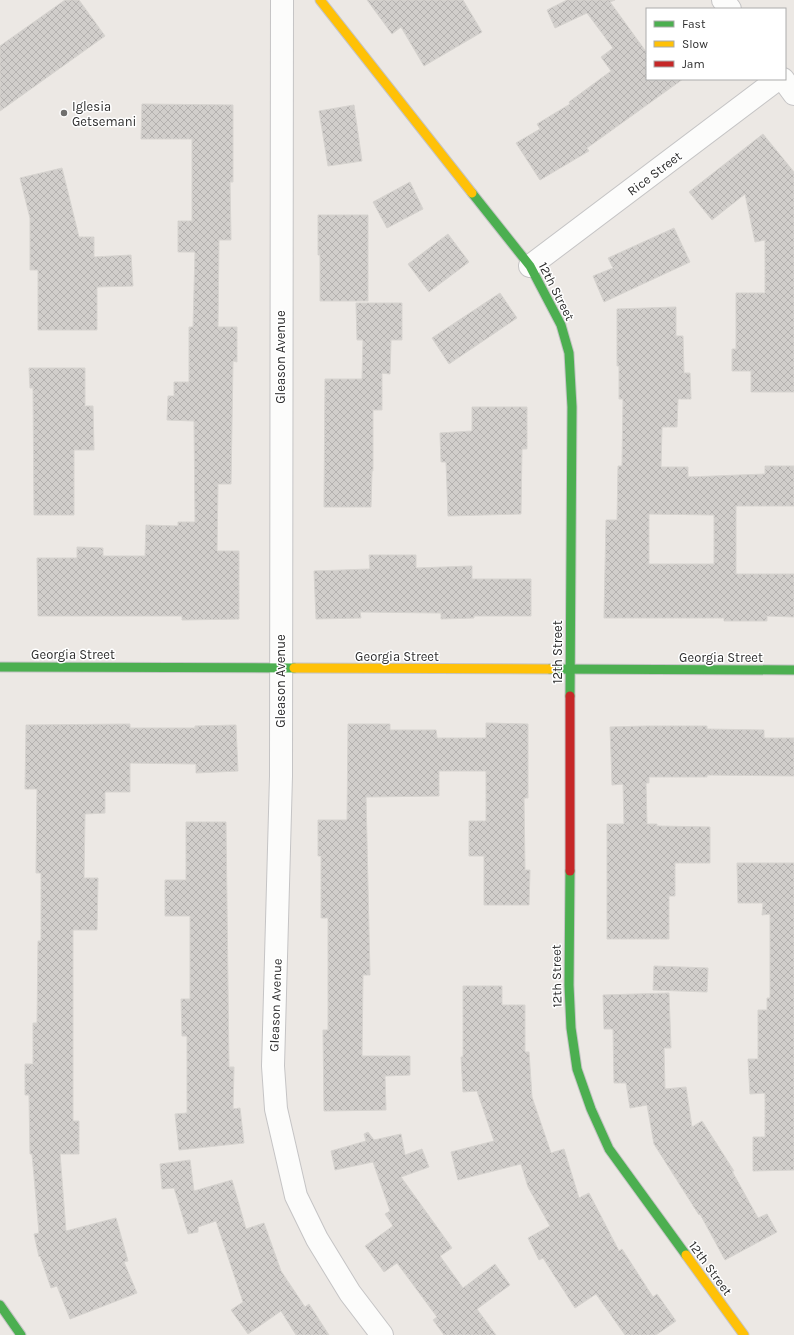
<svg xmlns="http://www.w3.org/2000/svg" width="794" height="1335" viewBox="0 0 794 1335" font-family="Karla,sans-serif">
  <defs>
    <pattern id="building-cross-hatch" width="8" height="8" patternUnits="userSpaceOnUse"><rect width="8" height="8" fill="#d1cecb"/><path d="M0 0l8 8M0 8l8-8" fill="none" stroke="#b4b1af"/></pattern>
  </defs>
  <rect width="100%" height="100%" fill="#ece8e4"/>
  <g fill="url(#building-cross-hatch)" stroke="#d7d4d0" fill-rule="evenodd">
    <polygon points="65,0 79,0 105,36 0,111 0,46"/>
    <polygon points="367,0 463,0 482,32 424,66 401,27 392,34"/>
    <polygon points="567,0 615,0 610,2 647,53 647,79 683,79 587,148 589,151 540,180 516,143 540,129 537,124 570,104 569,102 611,71 601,57 613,48 587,13 555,28 547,10"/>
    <polygon points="142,104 233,105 233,182 230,182 231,240 219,240 218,327 237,327 237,362 233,361 231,484 218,484 217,551 239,551 239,619 182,620 182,616 38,616 37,558 77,558 77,547 103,548 103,556 145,556 146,525 178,526 178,522 195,522 194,421 167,420 168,396 174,396 174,382 189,382 189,327 193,327 195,252 178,252 178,221 192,221 192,139 141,139"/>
    <polygon points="354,105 362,161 328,166 319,111"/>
    <polygon points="763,134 794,172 794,392 751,392 751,371 732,371 732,349 736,349 736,293 765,293 765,240 755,242 745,194 712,220 689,192"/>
    <polygon points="62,168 79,237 94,237 94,257 131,255 133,286 97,287 97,330 38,330 38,270 30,270 30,218 20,178"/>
    <polygon points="410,182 423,209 387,228 373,202"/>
    <polygon points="318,215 368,215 368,301 320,301 320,255 318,255"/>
    <polygon points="674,228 690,262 604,302 593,276 613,268 608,258"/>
    <polygon points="448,234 469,262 429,292 408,264"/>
    <polygon points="500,293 517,318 449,364 432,338"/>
    <polygon points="356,303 402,303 402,340 391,340 390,374 382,373 382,410 373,410 373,471 372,471 371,507 324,507 325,379 362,379 363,340 357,340"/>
    <path d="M676 307V336H683L684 373H690L691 399H678L677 427H662L661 467H688V477L765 474V466H794V506H736V574H794V617L767 616V621H724V618H604L606 520H617L618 466H622L623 399H619V366H617V309ZM649 514 714 515V564H649Z"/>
    <polygon points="29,368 85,368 85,406 93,406 94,450 74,450 74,515 34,515 33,388 30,388"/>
    <polygon points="472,407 527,407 527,449 522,449 521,514 448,516 446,462 441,462 440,433 472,431"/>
    <polygon points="369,555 416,555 416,568 472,566 472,579 531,579 531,616 474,616 474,618 441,619 441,613 360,612 361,618 316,619 314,571 370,569"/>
    <polygon points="486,723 528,724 528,798 524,798 525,870 530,870 529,905 484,905 484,856 469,856 469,821 486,821 486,771 439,771 439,796 366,797 370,975 363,975 362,1056 410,1056 410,1075 385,1076 386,1110 324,1111 323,1030 328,1030 328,918 321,918 321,856 318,856 318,820 347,820 348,724 390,724 390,730 436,730 437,738 486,738"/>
    <polygon points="130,724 130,728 195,728 195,726 236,725 238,771 196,773 196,764 130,763 130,792 105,792 105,813 85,814 84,878 98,878 97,930 73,930 73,1121 79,1121 79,1154 60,1154 66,1231 116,1218 128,1261 124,1262 137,1293 70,1319 57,1286 51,1288 40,1256 39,1257 34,1234 39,1233 32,1154 30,1154 29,1095 25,1095 25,1064 33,1064 33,1023 37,1023 38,941 41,941 41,873 36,873 37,789 25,789 26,725"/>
    <polygon points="647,726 707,726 707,729 764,730 764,738 794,738 794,776 707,775 707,777 649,777 649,783 646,783 647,824 657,824 657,826 710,827 710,863 675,863 675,896 669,896 669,939 607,939 607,824 624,824 623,784 612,785 610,727"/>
    <polygon points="186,822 226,822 229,1067 234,1067 233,1109 240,1108 244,1143 179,1150 175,1114 187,1113 187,1036 182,1036 181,999 190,999 190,916 165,916 165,880 186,880"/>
    <polygon points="737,863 794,863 794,1170 753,1171 753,1137 765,1137 765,1093 750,1094 748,1059 758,1059 758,1010 767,1010 767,998 770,998 770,914 762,915 763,903 738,903"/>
    <polygon points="654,966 708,968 707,992 653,990"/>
    <polygon points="463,986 502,986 502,1005 525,1005 525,1052 529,1052 532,1097 551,1153 564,1149 579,1198 589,1193 619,1251 622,1249 653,1297 657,1294 676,1321 656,1335 625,1335 596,1294 575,1308 543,1258 539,1260 528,1238 550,1226 528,1187 521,1164 458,1180 451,1152 494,1141 477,1091 463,1092 461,1057 463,1057"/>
    <polygon points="669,993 671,1048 664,1048 665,1089 686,1087 692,1127 702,1121 734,1171 732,1171 758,1218 767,1214 777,1232 725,1260 700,1214 699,1215 654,1144 647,1105 630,1108 626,1083 614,1083 613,1029 604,1029 603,995"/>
    <polygon points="368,1132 374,1140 401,1134 405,1155 422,1149 429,1167 401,1177 452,1248 440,1256 463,1288 495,1264 510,1285 477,1309 496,1335 444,1335 433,1320 437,1317 397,1263 384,1272 365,1246 393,1226 385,1214 390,1211 373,1162 335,1170 331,1151 366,1141 364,1134"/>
    <polygon points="190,1160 194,1191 232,1180 246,1229 264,1223 281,1271 305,1307 309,1304 329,1335 296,1335 281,1311 248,1334 231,1310 243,1302 216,1221 198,1227 198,1232 188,1234 174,1188 162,1189 160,1164"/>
  </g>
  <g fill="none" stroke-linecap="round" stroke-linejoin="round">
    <defs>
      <g id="street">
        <polyline points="282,0 281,776 273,1066 276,1109 296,1196 317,1239 350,1293 382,1335"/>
        <polyline points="723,0 730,9"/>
        <polyline points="783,79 794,94"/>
        <polyline points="530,266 778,79"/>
      </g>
      <g id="fast">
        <polyline points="472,193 530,266 561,325 569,353 572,407 570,696"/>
        <polyline points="0,667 294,668"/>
        <polyline points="550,669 794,670"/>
        <polyline points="570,871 569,985 571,1028 577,1069 591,1109 609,1149 686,1255"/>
        <polyline points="0,1305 21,1335"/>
      </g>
      <g id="slow">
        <polyline points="320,0 472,193"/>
        <polyline points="294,668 550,669"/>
        <polyline points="686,1255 744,1335"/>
      </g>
      <polyline id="jam" points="570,871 570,696"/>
    </defs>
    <use href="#street" stroke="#c5c4c5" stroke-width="24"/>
    <use href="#fast" stroke="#c5c4c5" stroke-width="11"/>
    <use href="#slow" stroke="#c5c4c5" stroke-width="11"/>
    <use href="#jam" stroke="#c5c4c5" stroke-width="11"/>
    <use href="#street" stroke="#fcfcfb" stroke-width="22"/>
    <use href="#fast" stroke="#4caf50" stroke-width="9"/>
    <use href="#slow" stroke="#ffc107" stroke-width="9"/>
    <use href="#jam" stroke="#c62828" stroke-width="9"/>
  </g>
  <circle fill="#706f6e" stroke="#fff" stroke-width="1.5" cx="64" cy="113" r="4"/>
  <g text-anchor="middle" stroke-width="3" stroke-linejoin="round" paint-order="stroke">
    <g font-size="13" fill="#2e2e2e" stroke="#fff" text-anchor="start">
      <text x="72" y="111">Iglesia<tspan x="72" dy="15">Getsemani</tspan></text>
    </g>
    <g font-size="13" fill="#2e2e2e" stroke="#fff">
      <text transform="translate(654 173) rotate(-37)" y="5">Rice Street</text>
      <text transform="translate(557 291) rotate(63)" y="5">12th Street</text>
      <text transform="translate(280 357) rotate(-90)" y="5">Gleason Avenue</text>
      <text transform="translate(557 652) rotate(-90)" y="5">12th Street</text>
      <text x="73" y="659">Georgia Street</text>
      <text x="397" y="661">Georgia Street</text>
      <text x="721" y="662">Georgia Street</text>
      <text transform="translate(280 681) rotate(-90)" y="5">Gleason Avenue</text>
      <text transform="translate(556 976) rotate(-91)" y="5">12th Street</text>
      <text transform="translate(275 1005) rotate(-88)" y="5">Gleason Avenue</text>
      <text transform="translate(711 1268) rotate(54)" y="5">12th Street</text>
    </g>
  </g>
  <rect x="646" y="8" width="140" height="72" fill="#ffffff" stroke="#ababab"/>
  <rect x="654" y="21" width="20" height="6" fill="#4caf50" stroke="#ababab"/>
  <text x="682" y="28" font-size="12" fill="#2e2e2e">Fast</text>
  <rect x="654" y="41" width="20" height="6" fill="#ffc107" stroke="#ababab"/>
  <text x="682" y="48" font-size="12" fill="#2e2e2e">Slow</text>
  <rect x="654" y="61" width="20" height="6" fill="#c62828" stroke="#ababab"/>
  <text x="682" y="68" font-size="12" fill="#2e2e2e">Jam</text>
</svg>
